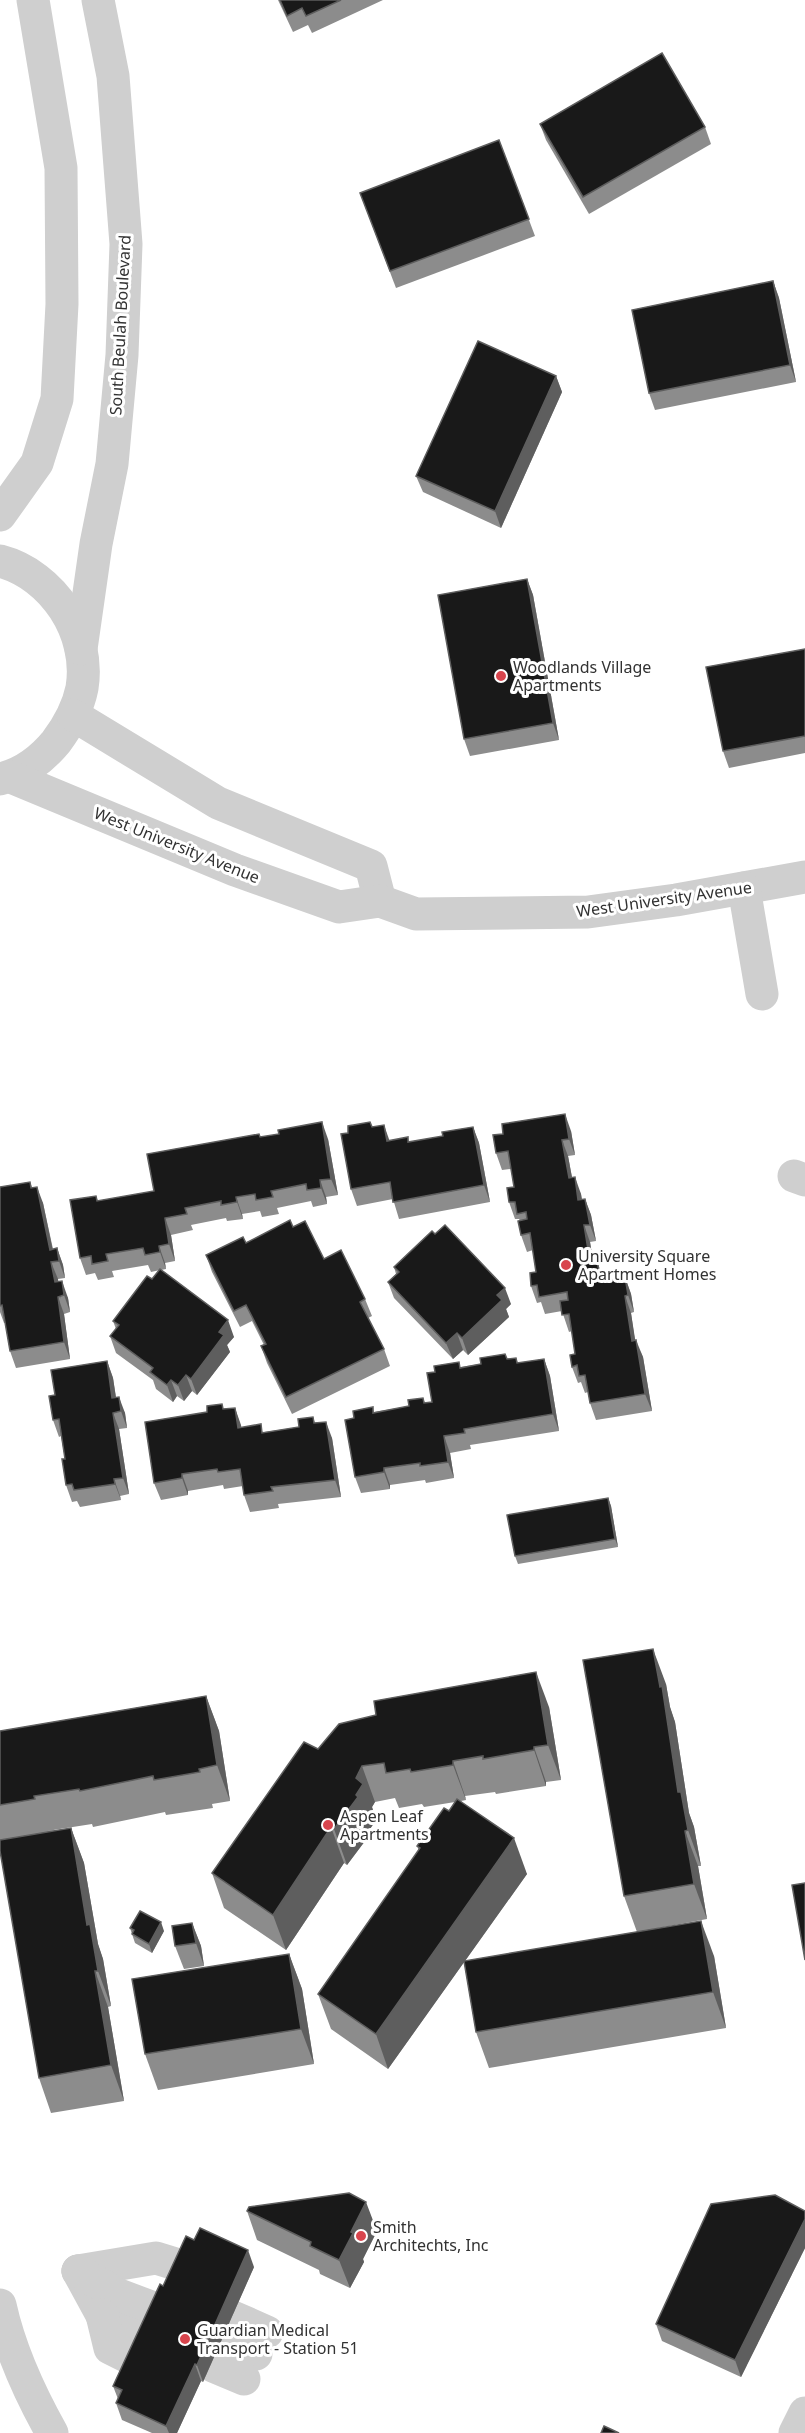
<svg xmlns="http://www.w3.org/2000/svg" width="805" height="2433" viewBox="0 0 805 2433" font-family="'Noto Sans',sans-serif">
  <rect width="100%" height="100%" fill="#fff"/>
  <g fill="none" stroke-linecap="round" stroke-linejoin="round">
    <g stroke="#cfcfcf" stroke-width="33">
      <polyline points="0,515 37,463 57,399 62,304 61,168 33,0"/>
      <path d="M0 561C53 575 91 633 82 688 78 708 68 726 56 742 42 759 22 774 0 779"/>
      <polyline points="81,649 96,544 112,464 122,355 126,244 113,76 98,0"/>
      <polyline points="73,715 218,803 371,866 380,901"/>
      <polyline points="11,777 235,870 339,907 380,901 416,914 588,912 676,900 805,877"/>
      <polyline points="744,888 762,994"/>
      <polyline points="794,1176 805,1180"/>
      <polyline points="78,2271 156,2258 182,2266"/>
      <polyline points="78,2271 102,2315 147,2336"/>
      <polyline points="78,2271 119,2295 159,2310"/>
      <path d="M0 2305C10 2351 29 2392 52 2433"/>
      <polyline points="102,2315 110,2348 132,2359"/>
      <polyline points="233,2317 267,2332"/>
      <polyline points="225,2340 256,2354"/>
      <polyline points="213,2366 244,2379"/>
      <polyline points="795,2433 805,2413"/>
    </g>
  </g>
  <g fill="#8c8c8c">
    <polygon points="278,0 383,0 312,33 308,25 293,32"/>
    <polygon points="540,124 705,127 711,144 589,214 546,140"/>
    <polygon points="499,140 535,236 396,288 360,193"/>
    <polygon points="773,281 779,298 796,382 655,410 649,393"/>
    <polygon points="556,376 562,392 501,528 423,492 416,476"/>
    <polygon points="527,579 533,595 559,740 470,756 464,739"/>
    <polygon points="805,649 805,753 729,768 723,751"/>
    <polygon points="372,1127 390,1141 408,1137 409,1142 443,1136 473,1127 479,1143 490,1202 399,1219 393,1199 357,1206 351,1189"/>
    <polygon points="571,1131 575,1155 568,1156 572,1177 581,1194 582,1199 585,1199 591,1215 596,1241 590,1242 593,1262 603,1278 604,1281 625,1277 631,1294 634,1312 631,1313 635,1341 643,1357 652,1411 596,1420 590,1403 588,1392 585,1393 581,1382 578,1383 572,1367 575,1354 572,1331 569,1332 562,1311 545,1314 541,1302 537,1303 531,1286 536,1272 533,1250 527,1252 521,1235 520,1221 519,1219 515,1219 509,1202 514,1187 511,1169 502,1170 496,1153"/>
    <polygon points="259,1134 260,1137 328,1139 338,1195 326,1197 327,1204 313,1207 311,1201 277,1208 279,1214 262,1217 260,1211 242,1214 243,1219 227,1221 226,1218 191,1225 193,1230 171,1235 175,1261 165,1263 166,1269 161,1270 234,1337 227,1345 230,1352 197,1395 192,1391 184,1401 177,1396 173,1402 156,1389 153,1380 116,1353 110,1336 116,1329 113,1321 152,1279 160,1270 151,1272 148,1265 112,1271 114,1277 98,1280 95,1273 86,1275 80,1258 96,1196 98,1201 154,1191"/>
    <polygon points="30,1182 32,1187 43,1203 53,1249 57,1248 63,1265 65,1278 58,1279 58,1282 68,1298 70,1312 64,1314 70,1359 16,1368 10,1351 5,1323 4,1323 0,1312 0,1187"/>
    <polygon points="293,1227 324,1259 365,1299 372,1316 368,1318 384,1349 390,1366 292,1414 267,1363 261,1346 264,1345 252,1321 240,1327 212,1272 206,1255"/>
    <polygon points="394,1267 511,1304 506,1309 509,1317 468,1355 463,1350 453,1359 394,1298 388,1282 396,1274"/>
    <polygon points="516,1358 518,1363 544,1359 550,1376 559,1431 470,1445 471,1449 450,1453 454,1478 426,1483 425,1480 390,1485 390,1489 361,1493 355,1477 354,1418 373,1407 374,1412 409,1406 423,1398 425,1403 432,1402 461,1367"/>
    <polygon points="107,1361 113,1378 116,1397 125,1413 127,1428 119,1429 129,1494 120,1496 121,1500 80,1507 77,1501 72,1502 66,1485 65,1459 61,1436 59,1437 53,1420 55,1395"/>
    <polygon points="235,1408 241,1427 264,1432 299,1427 313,1417 315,1423 332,1438 341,1497 278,1504 279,1508 250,1512 244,1495 243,1486 224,1489 223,1485 188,1491 188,1495 161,1500 154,1483 224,1409"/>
    <polygon points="608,1498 611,1506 618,1547 518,1564 515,1556"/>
    <polygon points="666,1684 670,1707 675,1722 689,1813 694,1827 701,1866 698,1866 707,1919 653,1929 714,1956 726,2028 489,2068 476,2032 464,1962 388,2069 331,2029 318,1994 419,1851 417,1846 449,1811 455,1802 424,1807 422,1804 399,1808 395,1798 375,1802 372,1807 376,1820 370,1829 371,1833 347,1865 344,1863 286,1950 224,1908 212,1873 318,1749 549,1707 561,1780 546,1782 546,1786 496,1794 495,1792 465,1796 466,1800 461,1801 527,1874 465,1961 637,1932 624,1896"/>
    <polygon points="206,1696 219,1731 230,1801 212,1804 213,1808 166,1815 165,1812 93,1827 92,1824 47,1831 71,1828 84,1863 98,1944 103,1959 111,2006 108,2007 124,2101 51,2113 39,2078 0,1840 0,1731"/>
    <polygon points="192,1923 201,1946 204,1966 184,1969 175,1946"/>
    <polygon points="130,1928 164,1931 152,1953 135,1943"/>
    <polygon points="289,1954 302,1989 314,2064 158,2090 145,2054"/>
    <polygon points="247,2211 377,2231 363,2259 364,2262 350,2288 320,2274 319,2270 257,2240"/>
    <polygon points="805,2211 805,2248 741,2377 662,2341 656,2324"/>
    <polygon points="254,2267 203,2382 201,2381 177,2433 152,2433 122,2420 116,2403 118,2399 113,2386 163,2286"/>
  </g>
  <g fill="#5e5e5e">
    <polygon points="773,281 779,298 796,382 790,365"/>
    <polygon points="556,376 562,392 501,528 495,511"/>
    <polygon points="527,579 533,595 559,740 553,723"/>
    <polygon points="565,1114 571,1131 575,1155 569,1139"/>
    <polygon points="322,1122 328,1139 338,1195 331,1179"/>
    <polygon points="384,1125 390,1142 387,1141"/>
    <polygon points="473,1127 479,1143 490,1202 484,1185"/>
    <polygon points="562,1140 568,1156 575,1194 569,1178"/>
    <polygon points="575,1177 581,1194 584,1217 578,1200"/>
    <polygon points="320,1180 326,1197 327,1204 321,1188"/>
    <polygon points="37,1187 43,1203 55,1261 50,1250"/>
    <polygon points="236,1197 242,1214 243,1219 237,1202"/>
    <polygon points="585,1199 591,1215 596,1241 590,1225"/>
    <polygon points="165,1218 171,1235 175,1261 169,1244"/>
    <polygon points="584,1225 590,1242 596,1279 590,1262"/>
    <polygon points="159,1246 165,1263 166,1269 160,1252"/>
    <polygon points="57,1248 63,1265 65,1278 59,1261"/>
    <polygon points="597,1261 603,1278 607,1298 601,1282"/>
    <polygon points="51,1262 58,1279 61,1299 55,1282"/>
    <polygon points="625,1277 631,1294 634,1312 628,1295"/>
    <polygon points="62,1281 68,1298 70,1312 64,1295"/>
    <polygon points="505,1288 511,1304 506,1309 509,1317 468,1355 462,1338 497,1295"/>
    <polygon points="625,1296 631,1313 638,1358 632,1341"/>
    <polygon points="58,1297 64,1314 70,1359 64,1342"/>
    <polygon points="228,1320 234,1337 227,1345 230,1352 197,1395 191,1379 219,1332"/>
    <polygon points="457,1333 463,1350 453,1359 446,1343"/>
    <polygon points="636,1340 643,1357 652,1411 645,1394"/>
    <polygon points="544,1359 550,1376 559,1431 553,1414"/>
    <polygon points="107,1361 113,1378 118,1412 112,1398"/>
    <polygon points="186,1375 192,1391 184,1401 178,1385"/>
    <polygon points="171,1380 177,1396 173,1402 167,1385"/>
    <polygon points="119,1397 125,1413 127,1428 121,1411"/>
    <polygon points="235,1408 241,1425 244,1445 238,1428"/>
    <polygon points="113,1413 119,1429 129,1494 123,1478"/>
    <polygon points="326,1422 332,1438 341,1497 335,1480"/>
    <polygon points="444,1436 450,1453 454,1478 448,1462"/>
    <polygon points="384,1468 390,1485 390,1489 384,1472"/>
    <polygon points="182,1474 188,1491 188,1495 182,1478"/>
    <polygon points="114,1479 120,1496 121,1500 115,1484"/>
    <polygon points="608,1498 611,1506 618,1547 615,1539"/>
    <polygon points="653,1649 666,1684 670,1707 675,1722 689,1813 694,1827 701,1866 688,1830 678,1792"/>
    <polygon points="536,1672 549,1707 561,1780 548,1745"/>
    <polygon points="206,1696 219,1731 230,1801 217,1765"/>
    <polygon points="534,1747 546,1782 546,1786 534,1750"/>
    <polygon points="453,1761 465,1796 466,1800 453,1765"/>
    <polygon points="362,1766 375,1802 372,1807 376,1820 370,1829 371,1833 347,1865 334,1829 356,1778"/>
    <polygon points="331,1827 344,1863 286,1950 273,1915"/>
    <polygon points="71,1828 84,1863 98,1944 103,1959 111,2006 98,1971 87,1925"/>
    <polygon points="685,1831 698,1866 707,1919 694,1884"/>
    <polygon points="514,1838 527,1874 388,2069 376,2034"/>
    <polygon points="701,1921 714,1956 726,2028 713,1992"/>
    <polygon points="161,1922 164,1931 152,1953 149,1944"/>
    <polygon points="192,1923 201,1946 204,1966 196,1943"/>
    <polygon points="289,1954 302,1989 314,2064 301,2029"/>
    <polygon points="95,1971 108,2007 124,2101 111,2065"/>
    <polygon points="366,2202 377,2231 363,2259 364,2262 350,2288 339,2260 351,2232"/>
    <polygon points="805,2219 805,2248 741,2377 735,2360"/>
    <polygon points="248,2250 254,2267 203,2382 197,2365"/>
    <polygon points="195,2364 201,2381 177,2433 169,2433 166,2426"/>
  </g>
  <g fill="#191919" stroke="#5e5e5e" stroke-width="1.5">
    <polygon points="280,0 341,0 306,16 302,8 287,16"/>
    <polygon points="662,53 705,127 583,197 540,124"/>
    <polygon points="499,140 529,219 390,271 360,193"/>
    <polygon points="773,281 790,365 649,393 632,310"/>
    <polygon points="478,341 556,376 495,511 416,476"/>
    <polygon points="527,579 553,723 464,739 438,595"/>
    <polygon points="805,649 805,736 723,751 706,667"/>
    <polygon points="565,1114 569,1139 562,1140 569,1178 575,1177 578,1200 585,1199 590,1225 584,1225 590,1262 597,1261 601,1282 625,1277 628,1295 625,1296 632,1341 636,1340 645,1394 590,1403 585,1375 579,1376 577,1365 572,1367 570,1355 575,1354 569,1314 562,1315 560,1301 568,1300 567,1292 539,1297 537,1285 531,1286 530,1273 536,1272 530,1233 521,1235 518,1221 527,1219 526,1212 517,1214 515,1202 509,1202 507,1188 514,1187 508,1151 496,1153 493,1135 503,1134 502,1124"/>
    <polygon points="322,1122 331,1179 320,1180 321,1188 307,1190 306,1184 271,1191 273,1197 256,1200 255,1194 236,1197 237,1202 221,1205 221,1201 185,1208 187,1214 165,1218 169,1244 159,1246 160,1252 145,1255 143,1248 106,1254 108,1261 92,1264 91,1256 80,1258 70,1200 96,1196 97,1201 154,1191 147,1154 259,1134 260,1137 279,1134 278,1130"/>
    <polygon points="370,1122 372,1127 384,1125 387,1141 408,1137 408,1142 443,1136 442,1132 473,1127 484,1185 393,1202 390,1182 351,1189 341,1134 348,1133 348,1126"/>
    <polygon points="30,1182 31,1188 37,1187 50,1250 57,1248 59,1261 51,1262 55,1282 62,1281 64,1295 58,1297 64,1342 10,1351 2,1305 0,1306 0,1187"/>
    <polygon points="290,1220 293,1227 305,1221 324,1259 341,1250 365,1299 360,1302 384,1349 286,1397 261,1346 266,1344 246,1305 234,1311 206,1255 243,1237 246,1243"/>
    <polygon points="445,1225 505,1288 497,1295 502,1300 462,1338 457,1333 446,1343 388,1282 399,1272 394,1267 432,1231 435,1234"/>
    <polygon points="160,1269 228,1320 219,1332 224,1335 191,1379 186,1375 178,1385 171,1380 167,1385 150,1372 153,1368 110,1336 119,1325 113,1321 147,1276 152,1279"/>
    <polygon points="505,1354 507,1359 516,1358 517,1363 544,1359 553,1414 464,1429 465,1433 444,1436 448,1462 420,1466 420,1463 384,1468 384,1472 355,1477 345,1420 354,1418 353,1411 373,1407 373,1413 409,1406 408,1400 423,1398 424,1403 432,1402 427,1373 435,1372 434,1366 459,1362 460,1368 481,1364 480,1358"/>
    <polygon points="107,1361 112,1398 119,1397 121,1411 113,1413 123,1478 114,1479 115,1484 74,1490 72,1484 66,1485 62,1459 65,1459 59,1419 53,1420 49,1396 55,1395 51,1370"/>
    <polygon points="222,1404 223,1409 235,1408 238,1428 261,1424 262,1433 299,1427 298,1419 313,1417 314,1423 326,1422 335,1480 271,1487 273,1491 244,1495 240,1469 218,1472 217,1469 182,1474 182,1478 154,1483 145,1422 207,1412 207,1406"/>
    <polygon points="608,1498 615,1539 515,1556 507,1515"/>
    <polygon points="653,1649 660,1687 662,1686 678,1792 681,1792 688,1830 685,1831 694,1884 624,1896 583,1660"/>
    <polygon points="536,1672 548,1745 534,1747 534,1750 483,1759 483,1756 453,1761 453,1765 411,1772 410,1769 386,1773 384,1763 362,1766 356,1778 363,1784 356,1795 358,1797 334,1829 331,1827 273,1915 212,1873 304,1742 318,1749 339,1724 376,1715 374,1701"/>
    <polygon points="206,1696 217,1765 199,1769 200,1772 154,1780 153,1776 80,1791 79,1789 34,1796 35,1799 0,1805 0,1731"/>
    <polygon points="457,1799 514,1838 376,2034 318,1994 420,1848 417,1846 444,1808 449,1811"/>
    <polygon points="71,1828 87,1925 90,1924 98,1971 95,1971 111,2065 39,2078 0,1851 0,1840"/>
    <polygon points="805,1883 805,1960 792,1885"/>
    <polygon points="140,1911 161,1922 149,1944 132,1934 134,1930 130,1928"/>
    <polygon points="701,1921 713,1992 476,2032 464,1961"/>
    <polygon points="192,1923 196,1943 175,1946 172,1926"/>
    <polygon points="289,1954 301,2029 145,2054 132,1979"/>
    <polygon points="349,2193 366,2202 351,2232 353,2233 339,2260 310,2246 311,2242 247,2211 249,2207"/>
    <polygon points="775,2195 805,2211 805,2219 735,2360 656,2324 711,2204"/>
    <polygon points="200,2228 248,2250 197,2365 195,2364 166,2426 116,2403 122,2390 113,2386 160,2284 163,2286 186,2236 194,2240"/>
    <polygon points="604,2426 619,2433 601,2433"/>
  </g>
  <g fill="#d8454d" stroke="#fff" stroke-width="2">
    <circle cx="501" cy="676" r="6"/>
    <circle cx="566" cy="1265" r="6"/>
    <circle cx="328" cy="1825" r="6"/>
    <circle cx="361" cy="2236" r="6"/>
    <circle cx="185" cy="2339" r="6"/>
  </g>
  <g text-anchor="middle" stroke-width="6" stroke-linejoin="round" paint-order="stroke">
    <g font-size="16" fill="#323232" stroke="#fff">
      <text transform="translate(120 325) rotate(-87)" y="6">South Beulah Boulevard</text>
      <text transform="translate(177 845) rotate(22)" y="6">West University Avenue</text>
      <text transform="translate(664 899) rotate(-8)" y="6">West University Avenue</text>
    </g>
    <g font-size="16" fill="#323232" stroke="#fff" text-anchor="start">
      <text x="513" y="673">Woodlands Village<tspan x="513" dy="18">Apartments</tspan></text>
      <text x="578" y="1262">University Square<tspan x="578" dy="18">Apartment Homes</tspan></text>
      <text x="340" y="1822">Aspen Leaf<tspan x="340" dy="18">Apartments</tspan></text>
      <text x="373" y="2233">Smith<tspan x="373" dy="18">Architechts, Inc</tspan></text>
      <text x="197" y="2336">Guardian Medical<tspan x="197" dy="18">Transport - Station 51</tspan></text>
    </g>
  </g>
</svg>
